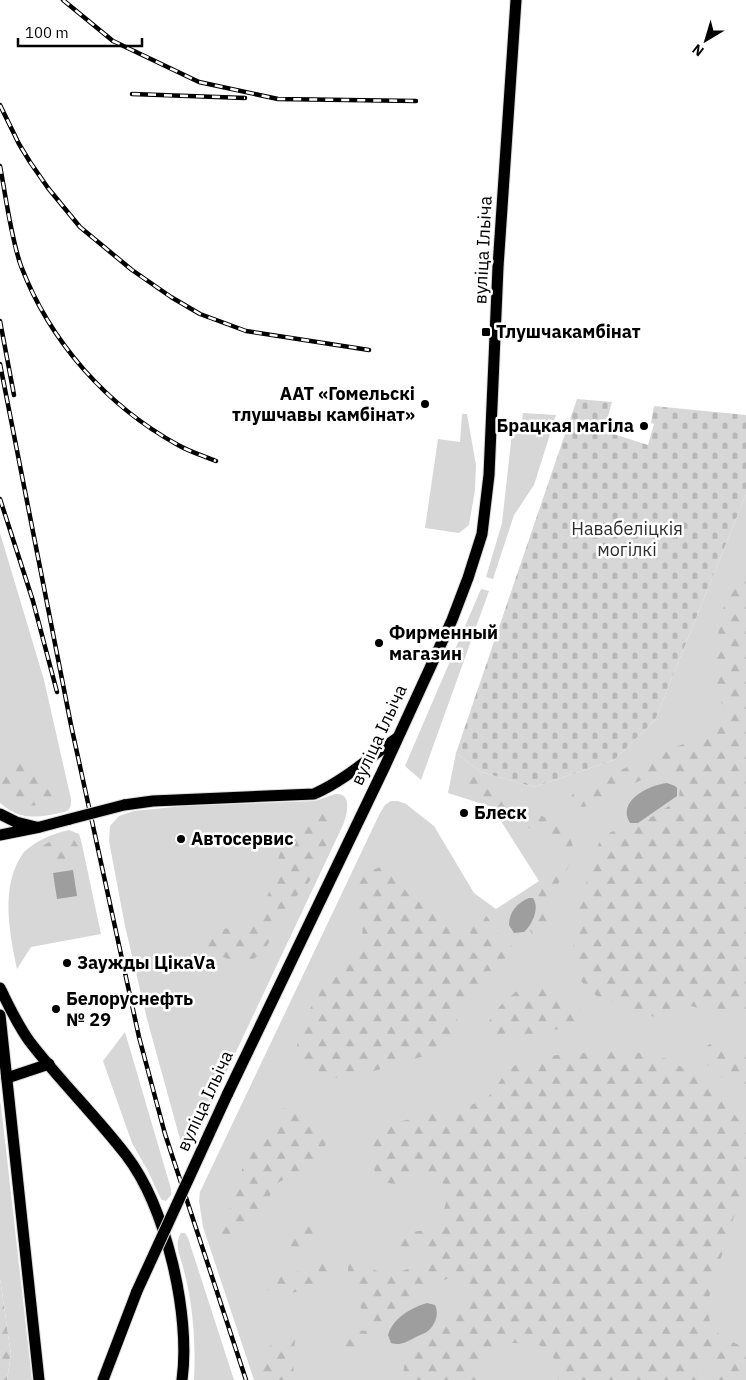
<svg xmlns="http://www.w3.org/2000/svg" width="746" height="1380" viewBox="0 0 746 1380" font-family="'IBM Plex Sans',sans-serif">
  <defs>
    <pattern id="forest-firs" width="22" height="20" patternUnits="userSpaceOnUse" patternTransform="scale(1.25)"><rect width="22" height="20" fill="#d7d7d7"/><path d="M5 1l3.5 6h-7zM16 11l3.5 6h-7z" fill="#b7b7b7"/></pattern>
    <pattern id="cemetery-stones" width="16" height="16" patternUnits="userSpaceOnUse" patternTransform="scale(1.25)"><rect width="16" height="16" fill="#d7d7d7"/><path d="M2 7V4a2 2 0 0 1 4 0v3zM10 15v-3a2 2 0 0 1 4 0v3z" fill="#b7b7b7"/></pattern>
  </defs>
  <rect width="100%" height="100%" fill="#fff"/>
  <g fill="#d7d7d7">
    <polygon points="523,413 556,415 534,485 514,515 493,579 486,577 502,523 512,433 520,434"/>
    <polygon points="462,414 467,414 476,465 475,490 469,525 459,533 425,528 438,439 460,442"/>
    <polygon points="746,494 746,1380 254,1380 203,1227 199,1201 200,1192 380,813 385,805 391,801 398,801 406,804 434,826 474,893 496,909 539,881 492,807 448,793 456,753 481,772 534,787 614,760 655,720"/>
    <path d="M0 533 44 680 71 799C71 806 71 809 65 812 39 817 22 822 0 803Z"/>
    <polygon points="481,589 489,591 421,780 405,766"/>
    <path d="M335 794C353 792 347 815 343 825L193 1143 190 1145H185L180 1139 147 1019 125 926 109 841 110 826 119 816 134 811 184 806 315 801Z"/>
    <path d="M69 830 79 834 81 840 101 934 31 947 17 969C9 931 0 884 24 852 37 840 52 834 69 830Z"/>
    <polygon points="125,1032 171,1189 171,1195 166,1201 162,1200 160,1197 148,1171 132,1143 103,1061"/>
    <polygon points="0,1102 1,1105 32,1380 7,1380 11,1355 0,1278"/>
    <path d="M181 1233H185L188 1238 234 1380H194C196 1342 193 1304 183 1267 180 1256 174 1244 181 1233Z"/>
  </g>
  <g fill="url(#forest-firs)">
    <path d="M746 571V1012L734 1014H723L691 1006H683L657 1017 639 1014 597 996 589 991 579 978 573 963 572 950 579 928 576 918 577 909 586 894 587 874 593 855 600 841 611 832 637 826 675 802 679 797 680 786 673 776C639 763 588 830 570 798L575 791 634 764 683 744 715 727 726 716 727 708 717 699 714 690 716 676 712 653 717 639 723 609 732 591 737 578Z"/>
    <path d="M0 758C5 759 10 762 16 763 36 766 56 770 52 796 37 812 4 809 0 786 0 777 0 767 0 758Z"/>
    <path d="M463 772C474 776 487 784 495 792 500 796 503 803 508 806 517 812 528 813 538 815 563 822 581 837 569 865 566 874 558 882 554 891 549 906 553 924 540 934L533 935 530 931 538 910 537 901 533 892 541 885 561 860 562 849 558 839 550 834 536 831 508 819 489 801 461 787 456 781 457 775 459 773Z"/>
    <path d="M313 812C323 811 328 814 333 823V829C326 846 320 864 311 879 304 890 293 898 286 909 270 934 266 975 223 957 213 952 204 947 203 936 216 920 239 940 260 911 281 880 272 830 313 812Z"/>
    <path d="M68 836 73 838 78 846 76 857C67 864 46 866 38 856L39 848 51 841Z"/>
    <path d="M380 867C403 871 398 886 412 897 419 902 429 902 436 908 450 920 458 940 473 952 479 958 489 963 491 971 497 988 470 991 462 1002 452 1017 463 1036 449 1048 434 1054 417 1058 402 1062 376 1070 330 1089 306 1069 285 1052 306 1017 315 999 319 990 324 976 333 970 341 964 354 966 359 956 362 951 363 928 362 922 361 916 358 910 356 904 353 886 364 872 380 867Z"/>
    <path d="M474 909C489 911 489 924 498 934 504 941 513 945 519 952L521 956 520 960C499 971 467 939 465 919L469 910Z"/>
    <path d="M526 986C539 987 587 999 581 1017 579 1023 575 1025 569 1027L500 1040H492L487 1032C485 1017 513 991 526 986Z"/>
    <path d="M710 1044H717L746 1050V1094C736 1085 683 1059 710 1044Z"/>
    <path d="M619 1051 643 1053 667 1059 685 1069 711 1089 730 1108 743 1126 746 1135V1178L710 1293C703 1328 716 1335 746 1348V1380H710L720 1369C714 1347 702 1369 701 1380H558L557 1363 549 1352 538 1344 512 1343 498 1347 492 1352 477 1380H402C404 1370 404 1358 410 1350 416 1341 429 1340 436 1333 443 1326 445 1317 451 1309 458 1300 468 1297 469 1285L462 1278H449L429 1287 406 1303 387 1321 375 1324H371L364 1317 348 1272V1261C359 1249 370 1270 381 1273 391 1276 399 1272 408 1269 419 1266 435 1268 440 1256L437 1250C423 1248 412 1255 398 1248L395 1239C400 1229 410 1232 419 1231 433 1229 444 1215 446 1202 448 1193 444 1180 435 1175 416 1165 396 1206 372 1167 367 1160 367 1150 370 1142 374 1133 380 1128 389 1124L471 1105C478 1102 485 1100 491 1094 499 1085 502 1074 512 1067 533 1053 592 1053 619 1051Z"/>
    <path d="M286 1108C294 1110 300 1114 307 1119 312 1123 321 1127 324 1133 330 1145 319 1164 310 1171 300 1179 284 1175 275 1186 269 1194 267 1205 263 1214 256 1228 237 1239 221 1237L215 1231 217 1224 229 1212 231 1202 240 1187 242 1169 246 1161 249 1144 252 1140 265 1135C273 1124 271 1111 286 1108Z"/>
    <path d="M315 1219 322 1225C327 1257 280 1263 291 1231L309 1220Z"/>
    <path d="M322 1261 325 1262 331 1267V1274C329 1276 300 1291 296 1292 285 1295 254 1294 263 1274 272 1270 282 1274 291 1273 303 1271 311 1264 322 1261Z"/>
    <polygon points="0,1278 11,1355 7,1380 0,1380"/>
    <path d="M359 1330 366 1331 370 1338C366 1353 346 1359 335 1347L337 1341 350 1336Z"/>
    <path d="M287 1335 292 1336 295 1340 293 1365 295 1380H266C260 1363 256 1355 273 1344 278 1340 281 1336 287 1335Z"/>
  </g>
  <polygon fill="url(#cemetery-stones)" points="577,399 612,402 604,431 648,445 654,424 651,423 654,406 746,415 746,494 655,720 614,760 534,787 481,772 456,753"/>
  <g fill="#9e9e9e">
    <path d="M667 783 675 786 677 788V796L638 823H630C616 801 649 785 667 783Z"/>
    <polygon points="73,870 77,896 57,899 53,873"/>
    <path d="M529 898H533C540 908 532 925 524 932L514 933 509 925C509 912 517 903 529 898Z"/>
    <path d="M427 1303 435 1305C440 1315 434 1328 425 1333 421 1335 417 1336 414 1338 406 1342 400 1346 391 1343L388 1335C393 1318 411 1308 427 1303Z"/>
  </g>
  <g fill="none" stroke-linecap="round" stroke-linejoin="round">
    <defs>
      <g id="primary">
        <path d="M124 805 153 801 314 794C345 780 369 758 397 738"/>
        <polyline points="0,814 16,822 36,827"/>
        <polyline points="0,835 40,827 70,819"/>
        <path d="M0 988C9 1006 18 1026 30 1042 60 1081 96 1116 126 1155 166 1207 191 1315 182 1380"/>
        <polyline points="0,1015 39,1380"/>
        <polyline points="7,1078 49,1064"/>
        <polyline points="227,1095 385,766 452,620 468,578 482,534 489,475 498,267 516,0"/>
        <polyline points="103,1380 137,1291"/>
      </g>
    </defs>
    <use href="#primary" stroke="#dbdbdb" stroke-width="13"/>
    <use href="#primary" stroke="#000" stroke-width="11"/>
    <defs>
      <g id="rail">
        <polyline points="63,0 113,41 199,82 278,99 416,101"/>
        <polyline points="132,94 245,98"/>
        <polyline points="0,105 19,144 30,162 48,188 80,227 132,270 171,297 200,314 246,331 369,350"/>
        <path d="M0 166C6 197 11 238 21 266 50 342 107 406 178 445 190 452 204 456 216 461"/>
        <polyline points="0,321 14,395"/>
        <polyline points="0,364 71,725 139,1037 165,1134 246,1380"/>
        <polyline points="0,499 33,601 57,692"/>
      </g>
    </defs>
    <use href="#rail" stroke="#000" stroke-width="4.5"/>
    <use href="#rail" stroke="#fff" stroke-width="2.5" stroke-dasharray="8" stroke-linecap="butt"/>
    <defs>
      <g id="primary-bridge">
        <polyline points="70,819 124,805"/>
        <polyline points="137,1291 227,1095"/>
      </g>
    </defs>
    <use href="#primary-bridge" stroke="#dbdbdb" stroke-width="13" stroke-linecap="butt"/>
    <use href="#primary-bridge" stroke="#000" stroke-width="11"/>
  </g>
  <g fill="#000" stroke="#fff" stroke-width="2">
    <rect x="481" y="327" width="10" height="10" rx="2.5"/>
    <circle cx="425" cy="404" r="5"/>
    <circle cx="644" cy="426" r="5"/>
    <circle cx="379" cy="643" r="5"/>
    <circle cx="464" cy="813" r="5"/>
    <circle cx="181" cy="839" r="5"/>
    <circle cx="67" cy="963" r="5"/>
    <circle cx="56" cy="1009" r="5"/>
  </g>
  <g text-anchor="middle" stroke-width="5" stroke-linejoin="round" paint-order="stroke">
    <g font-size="18" fill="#000" stroke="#fff">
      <text transform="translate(483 250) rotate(-87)" y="6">вуліца Ільіча</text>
      <text transform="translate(379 735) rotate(-65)" y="6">вуліца Ільіча</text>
      <text transform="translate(205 1101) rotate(-65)" y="6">вуліца Ільіча</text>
    </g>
    <g font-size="18" font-weight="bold" fill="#000" stroke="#fff" text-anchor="start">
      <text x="496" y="338">Тлушчакамбінат</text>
      <text x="415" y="400" text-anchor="end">ААТ «Гомельскі<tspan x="415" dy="21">тлушчавы камбінат»</tspan></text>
      <text x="634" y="432" text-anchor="end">Брацкая магіла</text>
      <text x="389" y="639">Фирменный<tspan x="389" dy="21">магазин</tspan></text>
      <text x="474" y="819">Блеск</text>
      <text x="191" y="845">Автосервис</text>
      <text x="77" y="969">Заужды ЦікаVа</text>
      <text x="66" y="1005">Белоруснефть<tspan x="66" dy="21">№ 29</tspan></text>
    </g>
    <g font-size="18" fill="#2e2e2e" stroke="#fff">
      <text x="627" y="535">Навабеліцкія<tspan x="627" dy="21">могілкі</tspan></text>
    </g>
  </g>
  <g transform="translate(706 40) rotate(218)" stroke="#ffffff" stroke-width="4" paint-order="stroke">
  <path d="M0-4L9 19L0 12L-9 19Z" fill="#000000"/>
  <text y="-8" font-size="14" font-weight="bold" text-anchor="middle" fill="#000000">N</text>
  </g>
  <path d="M18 38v8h124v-8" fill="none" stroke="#000000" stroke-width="2.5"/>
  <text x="25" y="38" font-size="15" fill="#000000" stroke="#ffffff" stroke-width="4" paint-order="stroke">100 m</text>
</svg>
